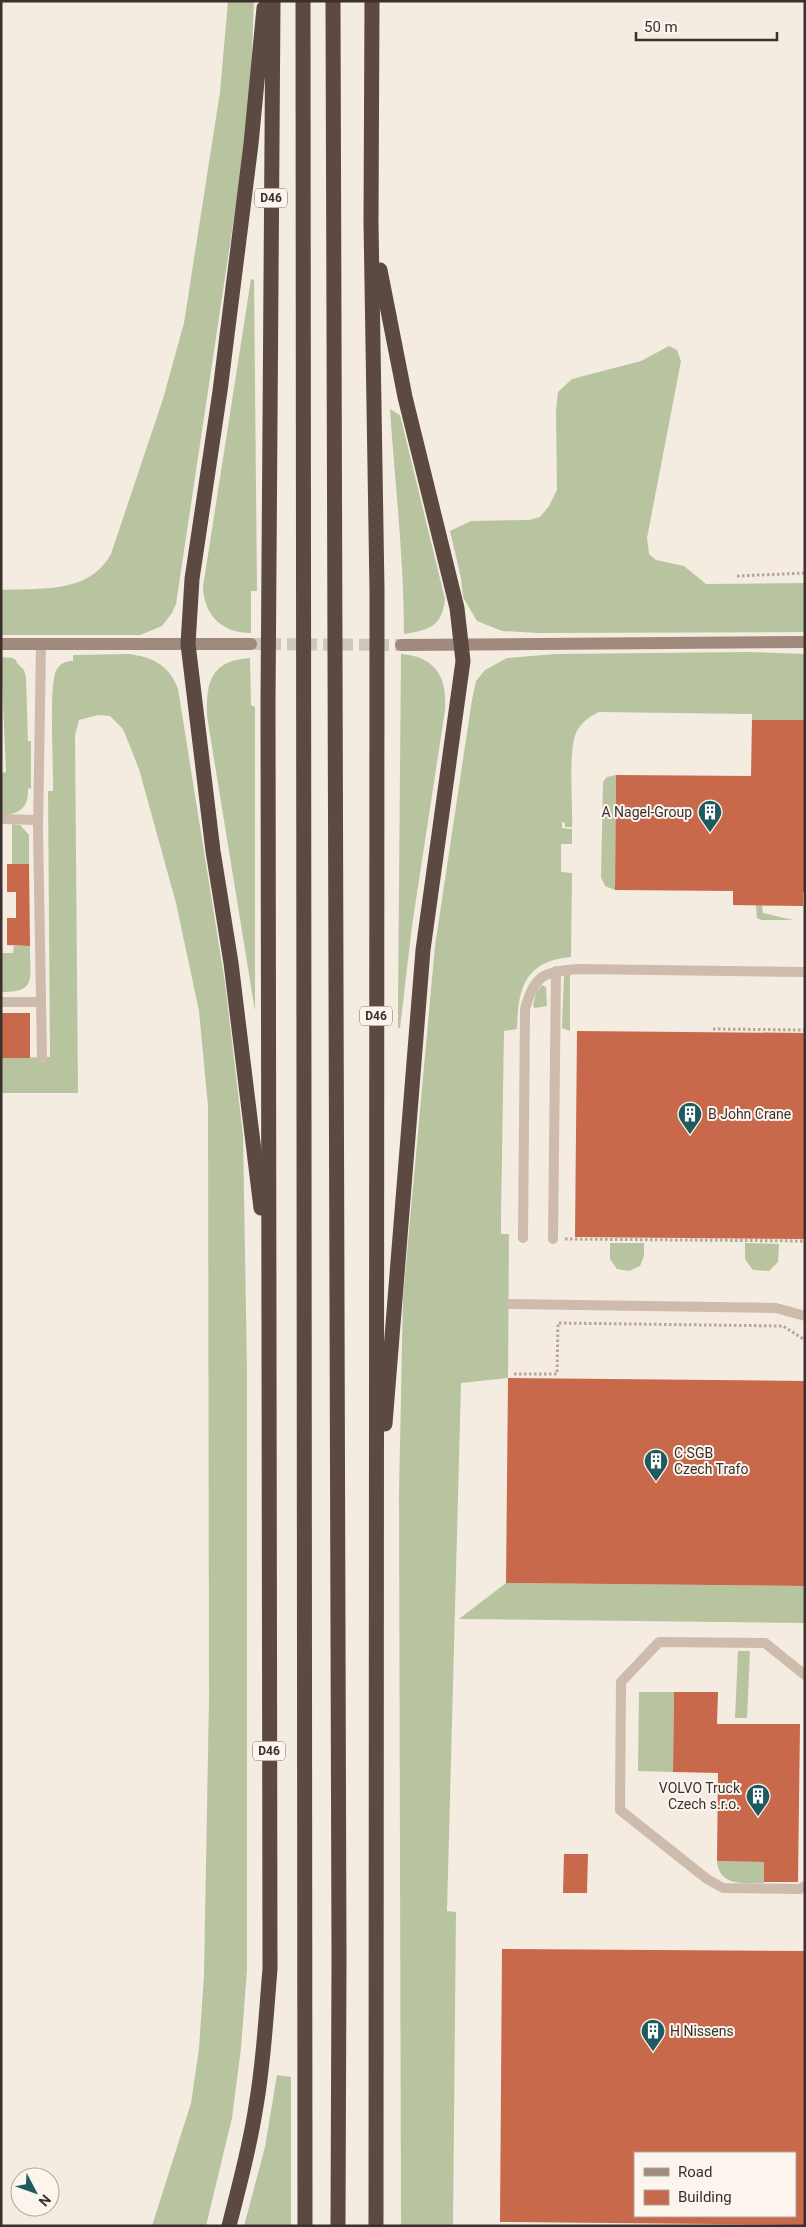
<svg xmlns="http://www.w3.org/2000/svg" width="806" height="2227" viewBox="0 0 806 2227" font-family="Roboto,sans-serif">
  <rect width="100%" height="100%" fill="#f4ebe1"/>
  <g fill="#b8c4a0">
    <path d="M228 1H254L250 98 238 191 176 604 172 613 162 626 140 635H1V590C41 588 89 594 111 554L163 399 184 323 220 92Z"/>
    <path d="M251 279 254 280 257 591H251V633C223 633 204 616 203 587Z"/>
    <polygon points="669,346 677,350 681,361 647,538 649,554 656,560 684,566 706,584 805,583 805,632 539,633 502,631 477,621 463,597 461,578 450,531 471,521 529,520 540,517 549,506 557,490 556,411 558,392 572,379 641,361"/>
    <path d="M390 409 400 415 445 599C442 627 429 630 404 634 404 559 395 484 390 409Z"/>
    <path d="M749 652 805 654V720H752V714L599 712C589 716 580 724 576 733 568 751 573 804 572 827H565V823L562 822V828L572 829V844H561V872L572 873 571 957C524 961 518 989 517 1029L504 1031 501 1217V1234H509L508 1378 461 1383 447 1911 456 1912 453 2226H401L399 1494 403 1297 435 946 472 700 476 681 485 670 507 658 555 654Z"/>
    <path d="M128 654C153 657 169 665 178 689L225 983 243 1135 247 1371V1970L241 2048 232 2118 206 2226H152L191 2103 199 2049 204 1975 209 1698 208 1106 199 1011 176 903 139 769 123 729 110 716 98 715 79 720 75 735 78 1093H1V1058L50 1057 48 791H53C54 770 48 682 57 669 61 663 66 661 73 661V655Z"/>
    <path d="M401 654C437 657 447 678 445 710L412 926 400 1028H398V1005Z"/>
    <path d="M1 657 13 658 17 661 16 662 24 670 26 677 28 741H31V789L28 788C29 807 20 815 1 815V773L6 772Z"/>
    <path d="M250 658 251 705 255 707V1011L207 716C206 681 211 661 250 658Z"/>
    <polygon points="616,775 615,890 605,886 601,877 603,782 607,777"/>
    <polygon points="12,824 20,825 29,835 29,864 12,865"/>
    <polygon points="756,905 762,905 763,913 793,920 761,920 757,918"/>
    <path d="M14 946H30C29 976 39 993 1 992V953H13Z"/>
    <polygon points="564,975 570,975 570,1031 562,1028"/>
    <polygon points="542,985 546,987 547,1006 535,1008 533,1006 536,993"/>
    <polygon points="610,1243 644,1243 644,1256 640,1266 629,1271 617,1269 610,1259"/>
    <polygon points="745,1243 779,1244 778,1262 769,1271 753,1270 745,1259"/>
    <polygon points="506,1583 805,1586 805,1623 459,1619"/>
    <polygon points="738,1651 750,1651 747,1718 735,1718"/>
    <polygon points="639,1692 674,1692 673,1772 638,1771"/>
    <path d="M717 1861 764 1862V1883C744 1883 719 1887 717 1861Z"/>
    <polygon points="277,2075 291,2077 291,2226 244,2226 265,2147"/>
  </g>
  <g fill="#c8694b" fill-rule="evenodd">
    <polygon points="752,720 805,720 805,892 803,892 803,906 733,905 733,891 615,890 616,775 751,776"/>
    <polygon points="7,864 29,864 30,946 7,945 7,918 16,918 16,892 7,892"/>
    <rect x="1" y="1013" width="29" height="45"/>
    <polygon points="577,1031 805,1033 805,1239 575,1237"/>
    <polygon points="508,1378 805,1381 805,1586 506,1583"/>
    <polygon points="674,1692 718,1692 717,1724 800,1724 798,1882 764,1882 764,1862 717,1861 718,1773 673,1772"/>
    <polygon points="564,1854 588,1854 587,1893 563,1893"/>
    <path d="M502 1949 805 1951V2225L500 2222ZM635 2153H795V2216H635Z"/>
  </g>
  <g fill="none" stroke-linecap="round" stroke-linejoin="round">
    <polyline stroke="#cfc6bd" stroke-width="12" stroke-dasharray="12 6" stroke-linecap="butt" points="251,644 401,645"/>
    <g stroke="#b9a596" stroke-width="3" stroke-dasharray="2.5 2.5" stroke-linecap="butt">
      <polyline points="737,576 805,573"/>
      <polyline points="713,1029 805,1030"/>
      <polyline points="565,1239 805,1241"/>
      <polyline points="514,1374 557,1374 558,1323 783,1326 805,1340"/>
    </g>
    <g stroke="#cdbbac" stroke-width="10">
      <polyline points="41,644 38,829 42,1058"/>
      <polyline points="1,819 38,820"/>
      <polyline points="1,1002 41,1002"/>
      <path d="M523 1238 525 1009C535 974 544 972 578 969L805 972"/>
      <polyline points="553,1239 556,971"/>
      <polyline points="510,1304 776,1308 805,1316"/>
      <polyline points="805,1675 765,1643 659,1642 621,1682 620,1810 707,1879 723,1888 800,1889 805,1886"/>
    </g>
    <g stroke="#a18a7d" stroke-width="12">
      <polyline points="1,644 251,644"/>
      <polyline points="401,645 805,642"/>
    </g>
    <g stroke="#5c4a42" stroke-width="15">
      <polyline points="303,1 305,2226"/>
      <polyline points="333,1 339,1959 338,2226"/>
      <polyline points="372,1 371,222 377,590 376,2226"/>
      <polyline points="380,270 405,397 457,608 463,661 423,950 385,1424"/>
      <polyline points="261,1208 231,963 213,851 188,644 192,579 220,391 251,144 264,8"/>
      <path d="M229 2226C239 2186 250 2147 256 2106 264 2061 266 2015 270 1969L268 704 273 1"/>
    </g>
  </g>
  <defs>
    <symbol id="building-pin" viewBox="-11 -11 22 30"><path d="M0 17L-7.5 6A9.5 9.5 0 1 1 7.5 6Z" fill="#1f5a5e" stroke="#fbf5ee"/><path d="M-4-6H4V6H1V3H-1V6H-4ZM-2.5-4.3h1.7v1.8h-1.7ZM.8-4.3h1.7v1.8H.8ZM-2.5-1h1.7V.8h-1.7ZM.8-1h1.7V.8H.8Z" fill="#fff"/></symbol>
  </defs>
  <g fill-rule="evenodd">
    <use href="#building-pin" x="696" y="798" width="28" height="38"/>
    <use href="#building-pin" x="676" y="1100" width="28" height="38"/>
    <use href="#building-pin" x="642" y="1447" width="28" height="38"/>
    <use href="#building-pin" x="744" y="1782" width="28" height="38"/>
    <use href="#building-pin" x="639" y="2017" width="28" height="38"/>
  </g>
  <g text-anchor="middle" stroke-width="4" stroke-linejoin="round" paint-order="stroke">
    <g fill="#fbf5ee" stroke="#756b66" stroke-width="1">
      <rect x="255" y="188.5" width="32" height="19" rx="4"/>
      <rect x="360" y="1006.5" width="32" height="19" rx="4"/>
      <rect x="253" y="1741.5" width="32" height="19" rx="4"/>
    </g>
    <g font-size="12" font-weight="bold" fill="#3b302b">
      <text x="271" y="202">D46</text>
      <text x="376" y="1020">D46</text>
      <text x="269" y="1755">D46</text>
    </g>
    <g font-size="14" fill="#3b302b" stroke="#fbf5ee" text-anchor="start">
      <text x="692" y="817" text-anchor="end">A Nagel-Group</text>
      <text x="708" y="1119">B John Crane</text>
      <text x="674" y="1458">C SGB<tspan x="674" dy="16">Czech Trafo</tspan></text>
      <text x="740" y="1793" text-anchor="end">VOLVO Truck<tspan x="740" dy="16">Czech s.r.o.</tspan></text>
      <text x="670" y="2036">H Nissens</text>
    </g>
  </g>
  <rect width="806" height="2227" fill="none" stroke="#3b302b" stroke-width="5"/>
  <rect x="634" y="2152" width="162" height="65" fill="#fbf5ee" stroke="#aea6a0"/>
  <rect x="644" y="2168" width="25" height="8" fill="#a18a7d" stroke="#aea6a0"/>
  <text x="678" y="2177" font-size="15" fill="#3b302b">Road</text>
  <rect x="644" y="2190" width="25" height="15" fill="#c8694b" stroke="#aea6a0"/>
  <text x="678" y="2202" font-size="15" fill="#3b302b">Building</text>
  <g transform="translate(35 2192) rotate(131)"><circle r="24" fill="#fbf5ee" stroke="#aea6a0"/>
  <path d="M0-4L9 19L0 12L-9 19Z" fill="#1f5a5e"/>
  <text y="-8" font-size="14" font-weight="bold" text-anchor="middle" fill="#3b302b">N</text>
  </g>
  <path d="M636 32v8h141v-8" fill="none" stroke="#3b302b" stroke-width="2.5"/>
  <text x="644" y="32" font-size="15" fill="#3b302b" stroke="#fbf5ee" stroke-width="4" paint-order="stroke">50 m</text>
</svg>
